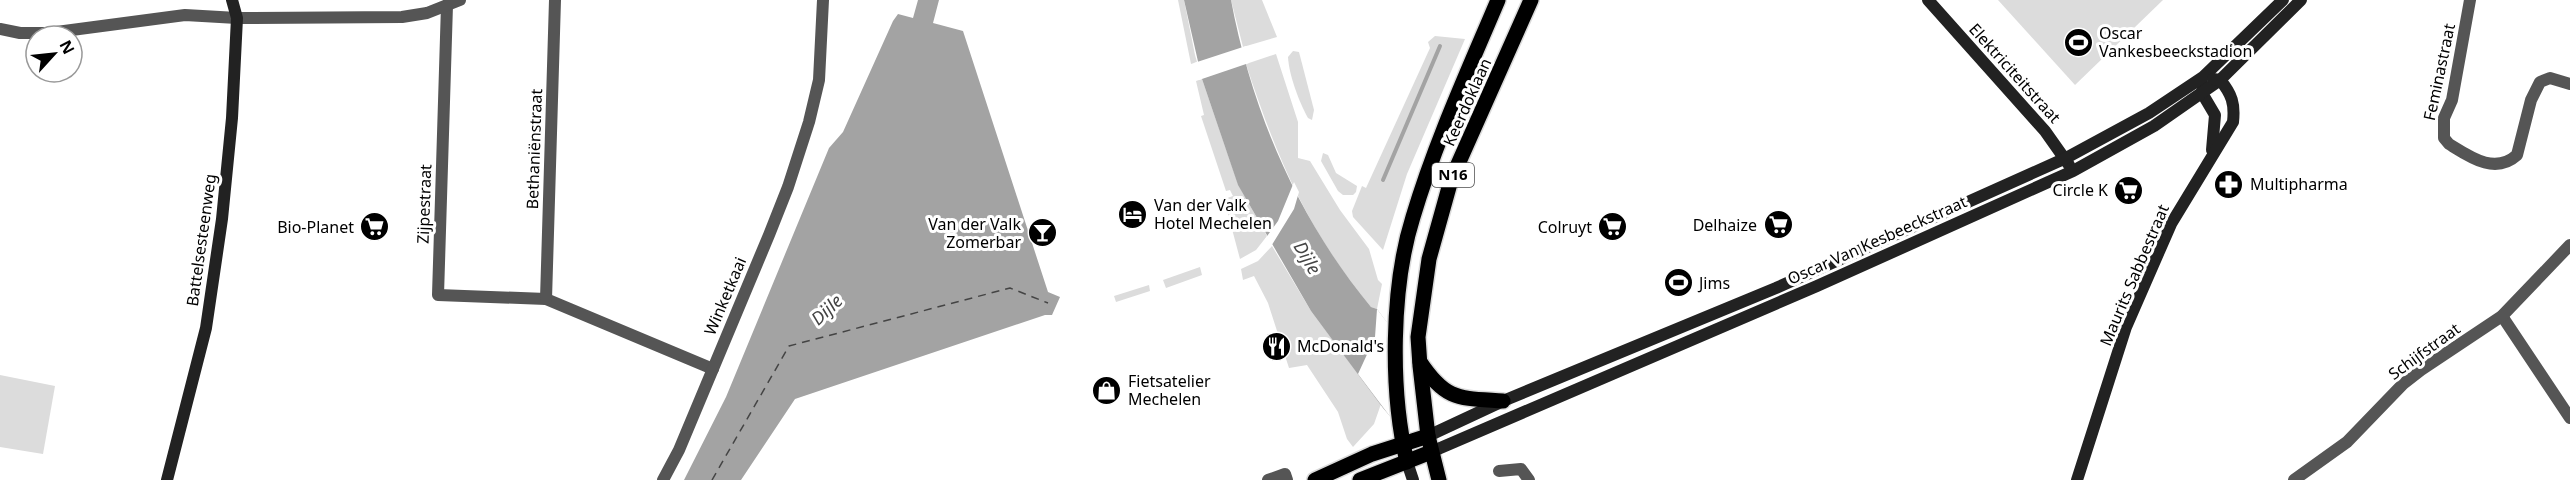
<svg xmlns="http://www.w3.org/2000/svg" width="2570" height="480" viewBox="0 0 2570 480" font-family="'Noto Sans',sans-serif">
  <rect width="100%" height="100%" fill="#fff"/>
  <g fill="#dcdcdc">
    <polygon points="1178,0 1184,0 1195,55 1197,62 1191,64"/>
    <polygon points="1231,0 1262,0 1277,37 1243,47"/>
    <polygon points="1998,0 2163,0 2075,85"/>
    <polygon points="1435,36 1465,39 1407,174 1383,250 1353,217 1352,211 1362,186 1366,188 1430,48 1428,42"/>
    <path d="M1293 51 1299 52 1314 110 1312 120 1308 118C1299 102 1289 75 1288 57Z"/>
    <path d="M1276 54 1298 122V158L1310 161 1340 210 1369 249 1378 280 1382 284 1377 309 1371 307C1308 232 1276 156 1246 64Z"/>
    <polygon points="1202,79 1238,184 1267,236 1256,250 1240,259 1224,199 1233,196 1230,190 1226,191 1201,116 1204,115 1196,81"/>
    <polygon points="1323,153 1328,155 1336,173 1357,186 1356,192 1353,195 1343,195 1338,191 1321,161"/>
    <polygon points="1272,246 1311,311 1381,404 1374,424 1353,447 1347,439 1338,412 1307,365 1289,368 1268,303 1254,276 1243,280 1241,269 1258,261"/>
    <polygon points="1200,267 1202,275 1166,288 1163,280"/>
    <polygon points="1149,285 1150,291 1116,302 1114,296"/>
    <polygon points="0,375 55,386 43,454 0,447"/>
  </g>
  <g fill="#a3a3a3">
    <polygon points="918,0 939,0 933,23 963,31 1048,292 1060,297 1052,315 1045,315 795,399 741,480 684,480 726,397 829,148 843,132 893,21 898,14 913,18"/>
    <path d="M1184 0H1231C1252 112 1298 219 1371 307L1377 309 1503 480H1444L1383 408 1311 311 1238 185 1202 79Z"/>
  </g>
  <g fill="#fff">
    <polygon points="1246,46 1249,63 1199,80 1194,63"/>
    <polygon points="1294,182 1299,192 1294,209 1270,248 1265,239 1278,221"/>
    <polygon points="1377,309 1506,479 1506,480 1440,480 1416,451 1358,374 1375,337"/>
  </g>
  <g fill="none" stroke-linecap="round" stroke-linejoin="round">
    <polyline stroke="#a3a3a3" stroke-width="4" points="1383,180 1440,46"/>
    <polyline stroke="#444" stroke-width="1.5" stroke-dasharray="8 6" stroke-linecap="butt" points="712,480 789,346 1010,288 1048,303"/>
    <defs>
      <g id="primary">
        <path d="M1420 362C1446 401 1459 398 1503 401"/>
        <path d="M1407 462C1390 391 1391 287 1413 217 1435 143 1468 71 1498 0"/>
        <polyline points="1315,480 1372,454 1428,436"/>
        <polyline points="1360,480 1431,452"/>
        <polyline points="1439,480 1428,436 1420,366 1418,337 1429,259 1451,180 1531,0"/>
      </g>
    </defs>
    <use href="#primary" stroke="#dbdbdb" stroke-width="18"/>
    <g stroke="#555" stroke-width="12">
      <path d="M2470 0 2452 100 2444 118V138L2449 144C2470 157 2495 175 2517 155L2531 100 2540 82 2550 78 2570 84"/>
      <polyline points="447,5 438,295 546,299 713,369"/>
      <polyline points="0,29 20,33 49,33 185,15 237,18 402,17 427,13 460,0"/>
      <polyline points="546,299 555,0"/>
      <polyline points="2502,316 2570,418"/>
      <polyline points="1499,471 1521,469 1529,480"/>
      <polyline points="663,480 679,450 769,235 788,187 809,122 819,80 823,0"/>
      <polyline points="1268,480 1285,474 1287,480"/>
      <polyline points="2294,480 2347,442 2403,384 2421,370 2502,316 2570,245"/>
    </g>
    <g stroke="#222" stroke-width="12">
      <polyline points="1928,0 2045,131 2069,165"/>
      <polyline points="2203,85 2202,93 2215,115 2212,150"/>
      <polyline points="1428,436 1503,401 1776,288 2066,158 2149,113 2203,77 2283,0"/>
      <polyline points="1431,452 1817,286 2073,171 2154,126 2220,80 2301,0"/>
      <polyline points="1407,462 1413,480"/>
      <polyline points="167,480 206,328 222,219 232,118 237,18 232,0"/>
      <path d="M2077 480 2126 327 2171 224 2233 122C2235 104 2232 94 2220 80L2213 79"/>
    </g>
    <use href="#primary" stroke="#000" stroke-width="15"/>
  </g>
  <defs>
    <symbol id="stadium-disc" viewBox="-11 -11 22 22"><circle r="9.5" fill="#000" stroke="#fff"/><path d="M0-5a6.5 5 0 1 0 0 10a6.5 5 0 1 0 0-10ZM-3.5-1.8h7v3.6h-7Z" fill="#fff"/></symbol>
    <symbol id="pharmacy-disc" viewBox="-11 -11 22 22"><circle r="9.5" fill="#000" stroke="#fff"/><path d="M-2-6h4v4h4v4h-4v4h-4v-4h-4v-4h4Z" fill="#fff"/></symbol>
    <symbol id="supermarket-disc" viewBox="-11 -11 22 22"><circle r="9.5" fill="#000" stroke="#fff"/><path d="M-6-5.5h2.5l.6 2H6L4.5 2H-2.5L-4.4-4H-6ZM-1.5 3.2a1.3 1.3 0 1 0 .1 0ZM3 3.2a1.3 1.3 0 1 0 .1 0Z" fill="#fff"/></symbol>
    <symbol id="hotel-disc" viewBox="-11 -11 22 22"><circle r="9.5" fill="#000" stroke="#fff"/><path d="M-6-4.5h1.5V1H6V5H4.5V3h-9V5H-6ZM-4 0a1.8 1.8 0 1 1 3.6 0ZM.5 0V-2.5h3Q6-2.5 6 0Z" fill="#fff"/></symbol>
    <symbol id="bar-disc" viewBox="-11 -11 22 22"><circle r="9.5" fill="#000" stroke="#fff"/><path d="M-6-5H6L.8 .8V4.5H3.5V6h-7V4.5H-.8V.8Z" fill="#fff"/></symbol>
    <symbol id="restaurant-disc" viewBox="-11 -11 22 22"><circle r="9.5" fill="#000" stroke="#fff"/><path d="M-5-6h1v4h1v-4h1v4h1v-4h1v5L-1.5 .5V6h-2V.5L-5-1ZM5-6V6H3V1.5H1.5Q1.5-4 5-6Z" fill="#fff"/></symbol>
    <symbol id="shop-disc" viewBox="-11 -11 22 22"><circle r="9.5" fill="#000" stroke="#fff"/><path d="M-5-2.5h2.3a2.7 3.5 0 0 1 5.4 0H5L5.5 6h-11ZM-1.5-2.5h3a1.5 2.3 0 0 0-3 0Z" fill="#fff"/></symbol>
  </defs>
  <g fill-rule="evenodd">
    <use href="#stadium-disc" x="2062" y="26" width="33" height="33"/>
    <use href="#pharmacy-disc" x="2212" y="168" width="33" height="33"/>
    <use href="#supermarket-disc" x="2112" y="174" width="33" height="33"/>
    <use href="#hotel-disc" x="1116" y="198" width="33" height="33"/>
    <use href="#supermarket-disc" x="1762" y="208" width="33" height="33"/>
    <use href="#supermarket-disc" x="358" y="210" width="33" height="33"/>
    <use href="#supermarket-disc" x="1596" y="210" width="33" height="33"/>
    <use href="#bar-disc" x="1026" y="216" width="33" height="33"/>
    <use href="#stadium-disc" x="1662" y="266" width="33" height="33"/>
    <use href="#restaurant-disc" x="1260" y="330" width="33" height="33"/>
    <use href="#shop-disc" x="1090" y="374" width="33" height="33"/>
  </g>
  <g text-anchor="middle" stroke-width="6" stroke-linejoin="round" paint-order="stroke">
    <rect fill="#fff" stroke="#4c4c4c" stroke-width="1.5" x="1432" y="163" width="42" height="24" rx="4.5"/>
    <g font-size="15" font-weight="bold" fill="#000">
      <text x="1453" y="180">N16</text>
    </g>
    <g font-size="16" fill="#000" stroke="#fff" text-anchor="start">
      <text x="2099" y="39">Oscar<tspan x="2099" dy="18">Vankesbeeckstadion</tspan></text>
      <text x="2250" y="190">Multipharma</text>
      <text x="2108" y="196" text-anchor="end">Circle K</text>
      <text x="1154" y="211">Van der Valk<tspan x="1154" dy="18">Hotel Mechelen</tspan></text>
      <text x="1021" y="230" text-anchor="end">Van der Valk<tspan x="1021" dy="18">Zomerbar</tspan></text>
      <text x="1757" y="231" text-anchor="end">Delhaize</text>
      <text x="354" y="233" text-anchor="end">Bio-Planet</text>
      <text x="1592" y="233" text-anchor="end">Colruyt</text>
      <text x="1699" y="289">Jims</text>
      <text x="1297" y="352">McDonald's</text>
      <text x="1128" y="387">Fietsatelier<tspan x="1128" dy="18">Mechelen</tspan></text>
    </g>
    <g font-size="16" fill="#000" stroke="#fff">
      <text transform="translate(2439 72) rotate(-78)" y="6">Feminastraat</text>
      <text transform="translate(2015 73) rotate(48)" y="6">Elektriciteitstraat</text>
      <text transform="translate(1467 102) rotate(-66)" y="6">Keerdoklaan</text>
      <text transform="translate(534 149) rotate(-88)" y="6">Bethaniënstraat</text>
      <text transform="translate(424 204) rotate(-88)" y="6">Zijpestraat</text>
      <text transform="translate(201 240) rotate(-82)" y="6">Battelsesteenweg</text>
      <text transform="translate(1877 240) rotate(-24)" y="6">Oscar Van Kesbeeckstraat</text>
      <text transform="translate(2134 275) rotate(-67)" y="6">Maurits Sabbestraat</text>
      <text transform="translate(725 296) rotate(-67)" y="6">Winketkaai</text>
      <text transform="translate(2424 351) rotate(-36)" y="6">Schijfstraat</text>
    </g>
    <g font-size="18" font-style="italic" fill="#444" stroke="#fff">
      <text transform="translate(1307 258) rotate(60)" y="6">Dijle</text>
      <text transform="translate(827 310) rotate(-43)" y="6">Dijle</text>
    </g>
  </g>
  <g transform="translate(54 54) rotate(63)"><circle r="28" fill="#ffffff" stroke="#999999" stroke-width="1.5"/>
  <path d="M0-4.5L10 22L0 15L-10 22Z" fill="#000000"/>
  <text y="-9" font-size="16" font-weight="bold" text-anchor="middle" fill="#000000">N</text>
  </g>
</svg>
